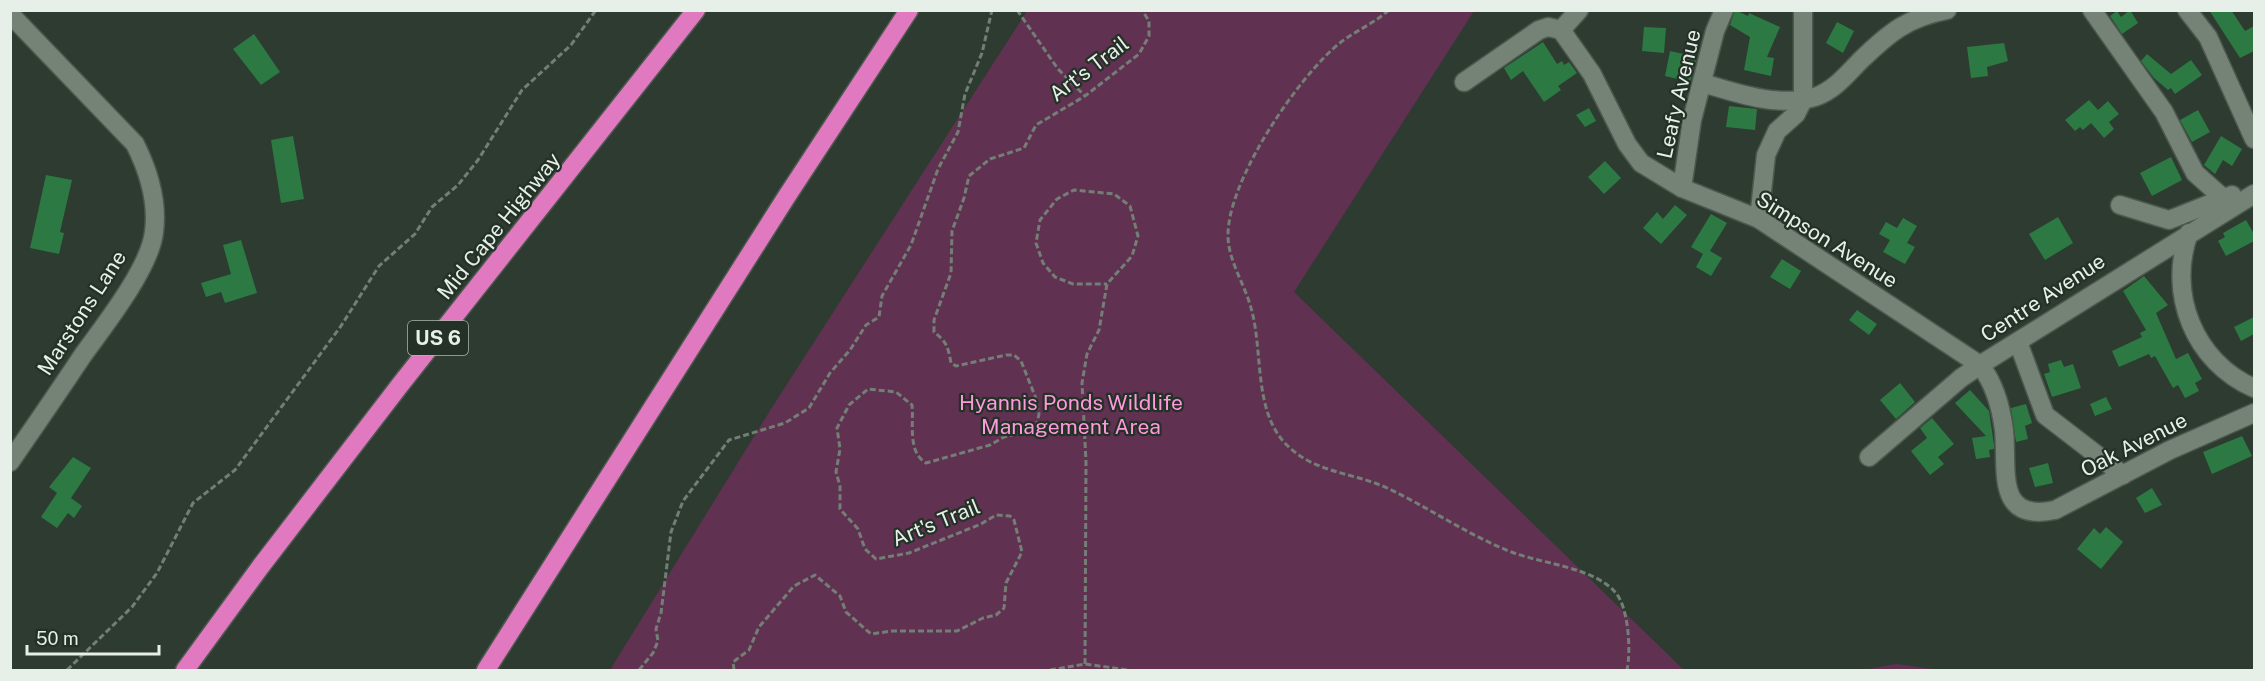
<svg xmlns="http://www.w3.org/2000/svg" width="2265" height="681" viewBox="0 0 2265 681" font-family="'Public Sans',sans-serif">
  <rect width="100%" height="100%" fill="#2d3b30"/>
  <g fill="#613152">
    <polygon points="1027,11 1474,11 1294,292 1684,670 610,670 771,409"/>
    <polygon points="1896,664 1933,669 1936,670 1863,670"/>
  </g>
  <g fill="#2d7943">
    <polygon points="1735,10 1748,16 1749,13 1780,27 1767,57 1774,58 1771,76 1744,70 1750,37 1730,25"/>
    <polygon points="2130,10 2138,23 2122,34 2110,16 2117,11 2121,17"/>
    <polygon points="2209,10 2231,10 2245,31 2254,26 2254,51 2240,58"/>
    <polygon points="1837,22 1854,31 1843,53 1826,43"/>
    <polygon points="1644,27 1666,28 1664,53 1642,51"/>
    <polygon points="254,34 280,72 261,85 233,49"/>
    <polygon points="1543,42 1557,64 1562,61 1564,65 1569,62 1577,73 1558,86 1561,90 1544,102 1523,71 1511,80 1504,68"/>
    <polygon points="2004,43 2008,61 1987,67 1988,76 1971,78 1967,47"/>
    <polygon points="1670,51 1697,57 1690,82 1665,76"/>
    <polygon points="2147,54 2171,74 2191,60 2202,75 2175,94 2171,88 2168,90 2154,78 2141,61"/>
    <polygon points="2089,100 2098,110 2108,101 2119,114 2109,122 2114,129 2104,138 2091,123 2083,130 2080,127 2075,131 2065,120"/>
    <polygon points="1729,106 1757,109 1755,130 1726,127"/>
    <polygon points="1589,108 1596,121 1585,127 1576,115"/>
    <polygon points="2198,110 2210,132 2192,142 2180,120"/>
    <polygon points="293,136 304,199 281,203 271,140"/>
    <polygon points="2221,136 2242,149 2232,166 2223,160 2215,174 2204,165"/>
    <polygon points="2171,157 2182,180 2152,196 2140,173"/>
    <polygon points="1605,161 1621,178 1604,194 1588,177"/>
    <polygon points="46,175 72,180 60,232 64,233 59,254 30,248"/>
    <polygon points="1675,205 1687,215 1661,244 1643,228 1657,212 1663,219"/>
    <polygon points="1711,214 1727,223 1710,251 1722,258 1711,276 1696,267 1703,254 1691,247"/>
    <polygon points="2058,217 2073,243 2045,260 2029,234"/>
    <polygon points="1903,218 1917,226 1907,243 1915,247 1905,264 1883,252 1890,240 1879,234 1886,222 1897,228"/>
    <polygon points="2246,220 2254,234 2254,241 2226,256 2218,241 2225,237 2223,233"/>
    <polygon points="241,240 257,293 225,303 221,292 206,297 201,283 231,274 223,245"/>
    <polygon points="1782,259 1801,271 1790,289 1770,277"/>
    <polygon points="2144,276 2168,305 2156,313 2176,359 2188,353 2202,379 2195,383 2199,391 2185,398 2178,385 2173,388 2155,356 2151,358 2149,354 2119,367 2112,351 2142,337 2140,333 2146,330 2123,291"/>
    <polygon points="1857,310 1877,324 1869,335 1849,320"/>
    <polygon points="2254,317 2254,334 2241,341 2234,327"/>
    <polygon points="2061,360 2064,367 2073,364 2081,388 2052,397 2044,374 2050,372 2048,364"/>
    <polygon points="1900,383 1915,402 1896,419 1880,400"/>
    <polygon points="1970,390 1989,411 1994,445 1994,449 1989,450 1990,457 1976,459 1972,438 1986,436 1955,403"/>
    <polygon points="2106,397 2112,409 2095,416 2090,404"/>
    <polygon points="2026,404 2032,423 2025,426 2028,439 2016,442 2011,408"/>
    <polygon points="1932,418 1954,444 1938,457 1944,464 1930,475 1911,451 1927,438 1920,428"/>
    <polygon points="2242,436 2252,456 2212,474 2203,452"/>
    <polygon points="73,457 91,468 71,498 82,506 74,518 68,513 57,528 41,517 57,493 49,487"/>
    <polygon points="2048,463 2053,483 2035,487 2029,468"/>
    <polygon points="2152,488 2162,505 2145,513 2136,498"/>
    <polygon points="2106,527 2123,542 2101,569 2077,549 2094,528 2100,534"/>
  </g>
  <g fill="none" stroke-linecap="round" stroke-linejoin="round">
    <defs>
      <g id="minor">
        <polyline points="2092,10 2164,112 2195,173 2223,198"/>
        <polyline points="2187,10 2208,37 2254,139"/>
        <path d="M10 14 135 144C148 170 158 202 154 232 150 268 104 326 83 355 59 391 35 426 10 462"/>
        <polyline points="1561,30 1579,10"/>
        <path d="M1464 82 1539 30 1548 27 1561 30 1592 74 1627 144 1641 163 1682 188 1759 219 1980 365C1994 383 2001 407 2004 430 2008 468 1994 523 2055 510L2170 450 2254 413"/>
        <path d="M1703 83C1736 93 1780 108 1815 97 1835 90 1847 74 1861 60 1890 32 1907 18 1947 10"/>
        <polyline points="1682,188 1692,120 1715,31 1724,10"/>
        <polyline points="2120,205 2169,220 2232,195"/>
        <polyline points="1759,219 1766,155 1777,131 1796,114 1803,100 1803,10"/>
        <path d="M2189 233C2167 293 2194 362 2254 388"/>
        <polyline points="2018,342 2045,415 2123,475"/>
        <polyline points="1869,457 1961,378 1980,365 2254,194"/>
      </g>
      <g id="highway">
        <polyline points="185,670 261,566 400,385 696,10"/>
        <polyline points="486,670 787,196 909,10"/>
      </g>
    </defs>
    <use href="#minor" stroke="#4c584e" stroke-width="21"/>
    <use href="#highway" stroke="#4c584e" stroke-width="21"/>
    <g stroke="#737f75" stroke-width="3" stroke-dasharray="6 3" stroke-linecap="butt">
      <polyline points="1017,10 1058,69 1085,96"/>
      <path d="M1389 10C1373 24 1357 30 1341 42 1299 75 1227 181 1228 236 1228 260 1245 285 1251 308 1264 352 1252 415 1290 448 1317 473 1355 473 1387 488 1430 508 1469 536 1514 553 1545 564 1594 568 1615 592 1629 607 1631 652 1627 670"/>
      <polyline points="1085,664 1086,462 1082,383 1087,354 1099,330 1107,284 1132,256 1138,236 1130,206 1114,194 1074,190 1057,199 1040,220 1036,243 1043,263 1055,277 1073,284 1107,284"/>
      <polyline points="67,670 132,607 157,573 193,503 235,470 341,326 379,266 415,234 432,207 458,185 478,160 522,90 571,45 596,10"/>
      <polyline points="639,670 653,653 658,641 656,629 661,613 671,532 683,501 729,440 785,423 809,408 830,373 850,350 866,325 879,317 882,296 911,245 938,169 958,132 965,94 982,53 992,10"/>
      <path d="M734 670 733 662 749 650 759 627 794 586 815 575 840 596 846 612 871 634 892 631H957L983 618 996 615 1004 608 1006 583 1022 552 1014 520 1010 516 996 515 981 524 909 553 876 559 865 549 858 529 840 509V486L836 472 840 449 837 428 849 405 868 389 896 392 912 405C914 423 907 452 926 463L990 445 1004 437 1031 430 1037 423 1039 414 1035 396 1021 361 1014 355H1006L956 366 951 363C948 347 947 342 934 332V320L951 273 952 231 964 198 969 176 990 159 1024 148 1036 125 1085 96 1139 54 1149 36V21L1142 10"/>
      <polyline points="1050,670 1085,664 1128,670"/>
    </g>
    <use href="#minor" stroke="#748376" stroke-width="18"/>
    <use href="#highway" stroke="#e079bf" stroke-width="18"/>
  </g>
  <g text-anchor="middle" stroke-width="4.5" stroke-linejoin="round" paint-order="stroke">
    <rect fill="#233126" stroke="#acb7ae" stroke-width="1.5" x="408" y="321" width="60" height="34" rx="4.5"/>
    <g font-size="20" font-weight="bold" fill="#e7f0e8">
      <text x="438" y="345">US 6</text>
    </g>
    <g font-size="21" fill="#e7f0e8" stroke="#233126">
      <text transform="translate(1089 69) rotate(-37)" y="7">Art's Trail</text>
      <text transform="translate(1679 94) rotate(-77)" y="7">Leafy Avenue</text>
      <text transform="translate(499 226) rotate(-51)" y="7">Mid Cape Highway</text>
      <text transform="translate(1827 240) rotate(32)" y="7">Simpson Avenue</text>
      <text transform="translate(2043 298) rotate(-33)" y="7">Centre Avenue</text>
      <text transform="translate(82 313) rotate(-57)" y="7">Marstons Lane</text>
      <text transform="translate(2134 445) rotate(-27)" y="7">Oak Avenue</text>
      <text transform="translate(936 523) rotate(-22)" y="7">Art's Trail</text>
    </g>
    <g font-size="21" fill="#fd99dc" stroke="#233126">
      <text x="1071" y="410">Hyannis Ponds Wildlife<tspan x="1071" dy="24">Management Area</tspan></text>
    </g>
  </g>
  <rect width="2265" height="681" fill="none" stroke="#e7f0e8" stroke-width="24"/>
  <path d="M27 645v9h132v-9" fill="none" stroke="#e7f0e8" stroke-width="3"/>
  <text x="36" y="645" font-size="18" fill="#e7f0e8" stroke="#233126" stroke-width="4.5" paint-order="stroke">50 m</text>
</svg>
